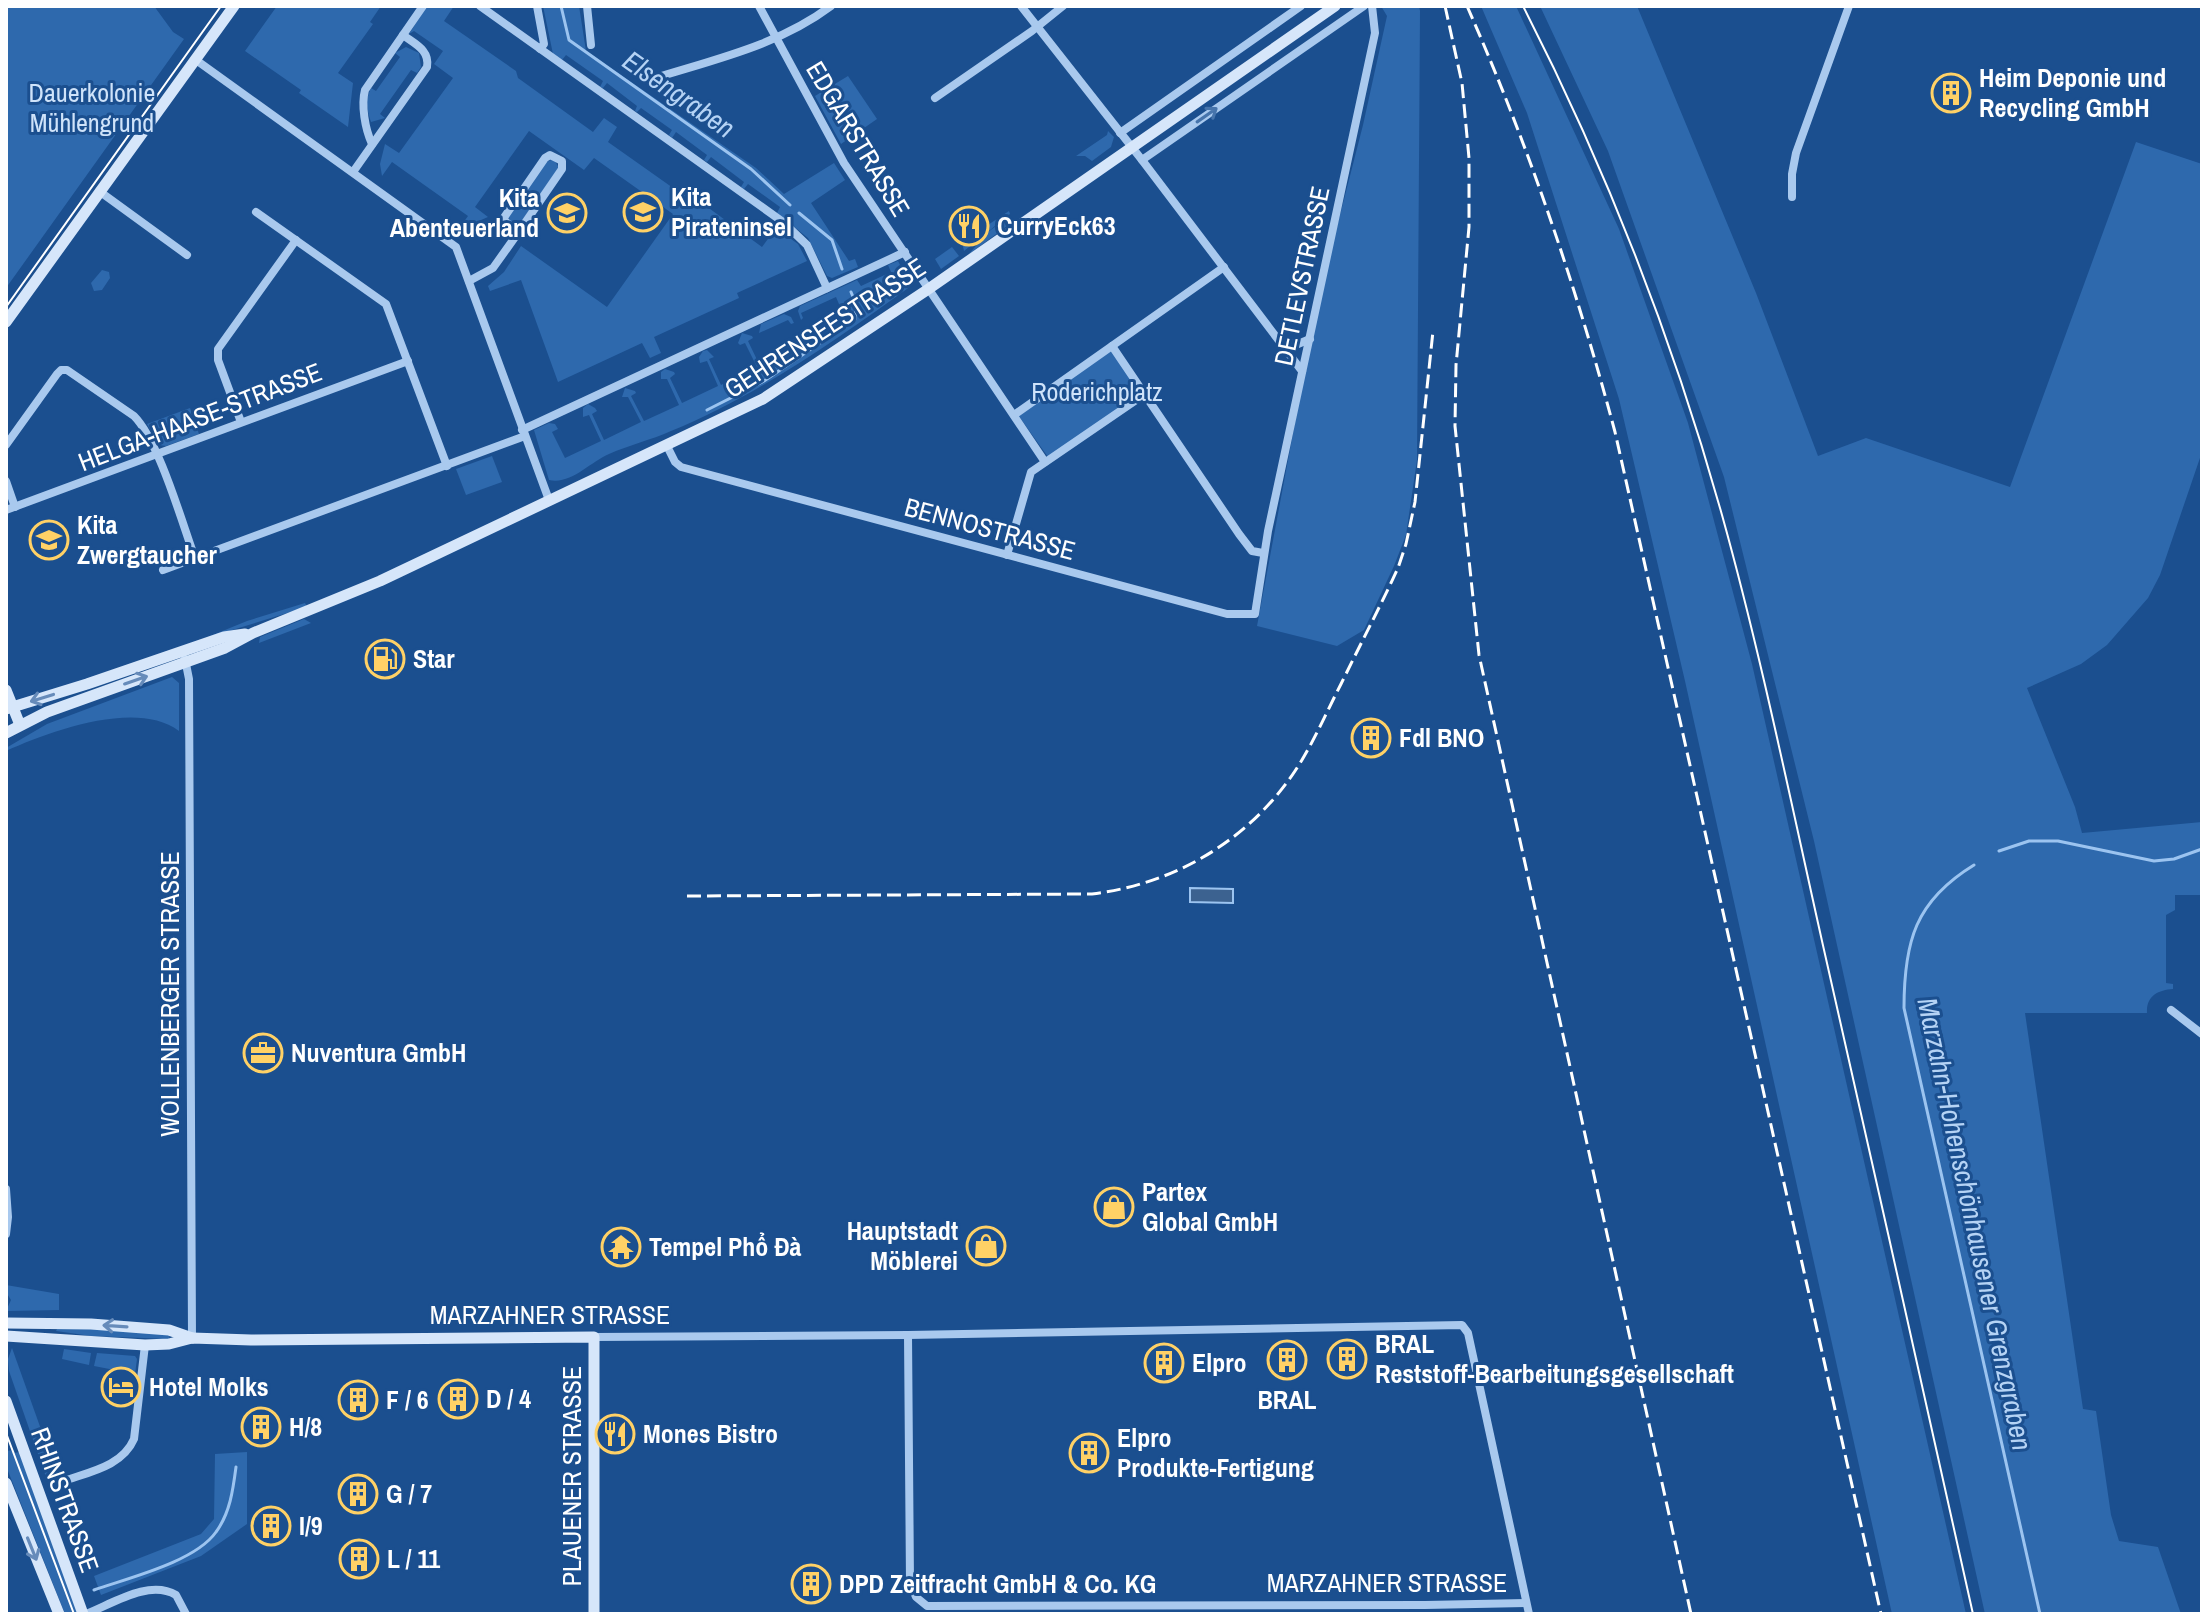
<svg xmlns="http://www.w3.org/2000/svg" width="2208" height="1620" viewBox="0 0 2208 1620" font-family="'Archivo Narrow',sans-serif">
  <rect width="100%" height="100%" fill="#1b4f8f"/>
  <g fill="#2e69ad">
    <polygon points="6,6 154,6 173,32 184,39 6,288"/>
    <polygon points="277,6 381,6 370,22 373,24 338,73 353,83 348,127 299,93 301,90 245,51"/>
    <polygon points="427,6 454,6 444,21 516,71 518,78 593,132 604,118 617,127 608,142 683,195 686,193 691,195 762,247 776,228 798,244 807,261 737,293 739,298 654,337 661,353 650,358 642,343 558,382 521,280 490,291 488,286 504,272 521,246 607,307 673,214 594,158 584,170 529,131 475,207 488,217 458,230 468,216 392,162 382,176 380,164 385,144 399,153 453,78 434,64 443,51 414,31 409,34"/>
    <polygon points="543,6 579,6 586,51 756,168 784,194 834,163 845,180 811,203 849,261 855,259 858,267 832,278 827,276 808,238 777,213 780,207 748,184 744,189 741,187 744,182 711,157 707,162 704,160 707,155 676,132 672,138 669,135 672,130 641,108 637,112 635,111 637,106 607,83 603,88 600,87 603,81 566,55 562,60 553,54"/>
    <polygon points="1381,6 1419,6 1420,11 1417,460 1406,535 1394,566 1364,630 1337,646 1257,626 1317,305 1363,125 1387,16"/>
    <polygon points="1481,6 1516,6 1619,229 1688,423 1752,664 1966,1614 1892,1614 1685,681 1619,399 1527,113"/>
    <path d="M1540 6H1637L1756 293 1818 456 1866 438 2010 487 2136 142 2202 164V452L2160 575 2148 598 2107 645 2081 664 2027 688 2075 807 2082 833 2202 822V895H2175V910L2166 915V983L2173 984V989C2158 990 2146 996 2147 1013H2025L2083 1409 2096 1411 2111 1515 2119 1541 2158 1547 2181 1614H1985L1814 841 1724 477 1608 151Z"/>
    <path d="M406 47 419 53 421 67 417 73 411 70 380 114 385 118 371 122C367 111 365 99 371 88L376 91 400 57 395 53Z"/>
    <polygon points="848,76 877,119 841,144 815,96"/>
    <polygon points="1108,131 1114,137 1111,147 1092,161 1085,156 1076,156 1107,135"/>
    <polygon points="554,159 559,168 520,223 511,223 508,216 546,162"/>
    <polygon points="1009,211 1010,214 964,251 962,242"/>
    <polygon points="1003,221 1007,226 968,255 988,232"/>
    <polygon points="952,247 959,256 941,269 935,259"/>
    <path d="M898 261 911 286C839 338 754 398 671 431 651 440 629 445 609 454 590 462 571 485 549 480L534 430 549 423 555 424 558 429 552 432 565 458 601 441 589 415 583 417V408L588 404 595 408 597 411 592 414 604 440 641 422 628 397H622L625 388 635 391 636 393 631 396 644 421 679 405 667 379H661V372L665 369 674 372 675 374 670 378 682 403 718 386 707 361 700 363 699 357 703 351 707 350 714 357 709 359 721 385 757 367 745 343 740 345 738 343 742 333 752 336 753 338 748 341 760 366 777 358 773 349 844 316 836 297 801 313 803 318 801 320 798 311 800 306 857 280 861 286 891 272 888 265Z"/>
    <polygon points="102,270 109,272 110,278 102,290 94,291 91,283"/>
    <polygon points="784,314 791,317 794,323 791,324 788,320 759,333 761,324"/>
    <polygon points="1112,350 1139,389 1137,397 1048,457 1018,415"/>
    <polygon points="190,408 199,434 166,446 159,445 147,424"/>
    <polygon points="492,456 502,482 466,495 456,469"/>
    <polygon points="305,603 307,607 203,639 247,621"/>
    <polygon points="304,619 311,623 259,643 260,637"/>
    <path d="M172 677 179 683V731C136 699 49 732 6 751V748L47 724Z"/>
    <polygon points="6,1285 59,1294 59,1310 6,1311 11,1300 6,1292"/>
    <polygon points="58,1327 170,1334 169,1339 91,1336 56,1331"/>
    <polygon points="12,1348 58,1477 46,1477 9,1371 8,1359"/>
    <polygon points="64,1349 91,1353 89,1365 62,1359"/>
    <polygon points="97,1353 135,1356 137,1359 135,1374 94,1366"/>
    <polygon points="14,1450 15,1453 19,1452 78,1614 65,1614 6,1466 6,1451"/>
    <polygon points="247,1452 247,1524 201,1556 101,1595 94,1576 201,1534 214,1519 215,1454"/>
  </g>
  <polygon fill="#3c6290" stroke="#9cc4f0" stroke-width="2" points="1190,888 1233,889 1233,903 1190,902"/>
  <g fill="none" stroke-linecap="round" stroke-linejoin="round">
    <g stroke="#9cc4f0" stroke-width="3">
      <polyline points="561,6 569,40 751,169 790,205"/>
      <polyline points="799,213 832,240 842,269"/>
      <polyline points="707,410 764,381 855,319 856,304 851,292"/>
      <polyline points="1999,851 2029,841 2058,841 2154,861 2174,859 2202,849"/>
      <path d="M1974 865C1915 901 1904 942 1904 1008L2040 1614"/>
      <path d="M94 1590C128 1578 195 1562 216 1532 230 1513 233 1490 236 1467"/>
    </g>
    <g stroke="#a9c9ee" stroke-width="8">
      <polyline points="480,6 783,222 807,245 827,288"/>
      <polyline points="537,6 544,44 540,49"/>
      <polyline points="587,6 591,45"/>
      <polyline points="759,6 844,163 1045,462"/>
      <polyline points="1021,6 1142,160 1302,371"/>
      <polyline points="196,60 456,247 549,500"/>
      <path d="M655 78C716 59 779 45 831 6"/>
      <polyline points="935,98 1032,31 1063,6"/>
      <polyline points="1120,133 1301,6"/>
      <path d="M372 144C365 129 361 105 365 90L423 6"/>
      <polygon points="550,155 562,161 562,169 518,233 503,219 545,158"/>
      <polyline points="1142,160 1364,6"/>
      <path d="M353 172 427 67C430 50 415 44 403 35"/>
      <polyline points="99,191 187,255"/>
      <polyline points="1792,197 1792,174 1796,153 1849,6"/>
      <polyline points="256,212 386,304 447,466"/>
      <polyline points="469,281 493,268 518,233"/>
      <polyline points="1281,341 1298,344 1310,339"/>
      <polyline points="1112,346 1239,534 1252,551 1263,553"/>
      <polyline points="1014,415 1224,267"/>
      <polyline points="241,422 218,360 218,349 296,240"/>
      <polyline points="522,430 905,252"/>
      <path d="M6 445 57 374 61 370H67L134 416C159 441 182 523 195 558"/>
      <polyline points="667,446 675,462 681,467 1227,614 1255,614 1268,531 1375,33 1372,6"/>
      <polyline points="6,481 15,507"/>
      <polyline points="6,510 408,361"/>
      <polyline points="1007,555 1031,472 1145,394"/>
      <polyline points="163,570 525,436"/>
      <polyline points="185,659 189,679 192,1338"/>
      <polyline points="2171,1010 2202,1034"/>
      <polyline points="6,1189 8,1217 6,1234"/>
      <polyline points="908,1335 910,1583 916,1597 927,1606 1425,1605 1526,1603"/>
      <polyline points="594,1337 908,1335 1462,1325 1468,1333 1529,1614"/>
      <path d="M61 1482C88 1472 122 1467 134 1439L145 1345"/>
      <path d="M86 1614C112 1604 149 1579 176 1595L186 1614"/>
    </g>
    <g stroke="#d6e6fa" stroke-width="11">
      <polyline points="6,322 234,6"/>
      <polyline points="6,690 20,725"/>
      <polyline points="6,709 87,684 224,637 245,634"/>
      <polyline points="6,733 47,712 225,648 253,633 380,581 763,399 927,290 1335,6"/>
      <polyline points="6,1323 91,1324 169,1330 192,1338"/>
      <polyline points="6,1336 145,1345 169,1344 192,1338 251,1340 594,1337 594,1614"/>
      <polyline points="6,1401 83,1614"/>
      <polyline points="6,1483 59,1614"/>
    </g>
    <g stroke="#fff" stroke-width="2">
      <path d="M1523 6C1606 168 1673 340 1722 515 1761 655 1790 798 1822 941 1873 1165 1923 1390 1973 1614"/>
      <polyline points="6,307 221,6"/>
      <polyline points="6,1433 74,1614"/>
    </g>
    <g stroke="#fff" stroke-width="3" stroke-dasharray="14 6" stroke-linecap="butt">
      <polyline points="1445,6 1462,83 1469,158 1469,227 1456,365 1455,426 1479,655 1691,1614"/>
      <path d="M1467 6C1528 144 1576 286 1615 432L1881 1614"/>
      <path d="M687 896 1092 894C1175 884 1249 840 1295 771 1313 744 1326 713 1341 684 1360 645 1380 607 1398 568L1406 544 1415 502 1433 331"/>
    </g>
  </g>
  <defs><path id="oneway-shaft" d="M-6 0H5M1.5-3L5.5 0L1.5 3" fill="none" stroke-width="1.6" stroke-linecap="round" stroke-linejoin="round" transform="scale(2)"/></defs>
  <use stroke="#4674ac" href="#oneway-shaft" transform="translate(1207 115) rotate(-35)"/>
  <g stroke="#668bba">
    <use href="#oneway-shaft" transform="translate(136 680) rotate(-19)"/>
    <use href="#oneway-shaft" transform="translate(42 698) rotate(163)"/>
    <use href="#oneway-shaft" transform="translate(115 1326) rotate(-176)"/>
    <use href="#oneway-shaft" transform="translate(32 1549) rotate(68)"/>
  </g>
  <defs>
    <symbol id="building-ring" viewBox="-11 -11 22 22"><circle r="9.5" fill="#1b4f8f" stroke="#ffd166" stroke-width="1.5"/><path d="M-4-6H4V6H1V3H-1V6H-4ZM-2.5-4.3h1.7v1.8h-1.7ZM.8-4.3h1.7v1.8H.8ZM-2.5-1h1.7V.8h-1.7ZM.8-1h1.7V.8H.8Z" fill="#ffd166"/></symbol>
    <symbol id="school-ring" viewBox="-11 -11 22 22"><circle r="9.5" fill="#1b4f8f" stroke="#ffd166" stroke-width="1.5"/><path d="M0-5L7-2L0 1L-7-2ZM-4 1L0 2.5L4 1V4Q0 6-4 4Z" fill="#ffd166"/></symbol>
    <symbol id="restaurant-ring" viewBox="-11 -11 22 22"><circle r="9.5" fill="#1b4f8f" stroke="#ffd166" stroke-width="1.5"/><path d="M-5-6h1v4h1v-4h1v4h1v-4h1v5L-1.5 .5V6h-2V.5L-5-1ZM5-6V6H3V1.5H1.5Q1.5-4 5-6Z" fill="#ffd166"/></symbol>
    <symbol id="fuel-ring" viewBox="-11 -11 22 22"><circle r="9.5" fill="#1b4f8f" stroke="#ffd166" stroke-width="1.5"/><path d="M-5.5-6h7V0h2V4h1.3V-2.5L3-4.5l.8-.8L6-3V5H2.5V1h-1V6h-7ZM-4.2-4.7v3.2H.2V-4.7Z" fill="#ffd166"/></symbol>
    <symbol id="office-ring" viewBox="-11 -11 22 22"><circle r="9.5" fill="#1b4f8f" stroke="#ffd166" stroke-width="1.5"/><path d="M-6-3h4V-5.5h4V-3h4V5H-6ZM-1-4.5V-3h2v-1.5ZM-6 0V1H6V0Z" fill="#ffd166"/></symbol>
    <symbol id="shop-ring" viewBox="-11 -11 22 22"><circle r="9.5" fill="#1b4f8f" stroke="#ffd166" stroke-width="1.5"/><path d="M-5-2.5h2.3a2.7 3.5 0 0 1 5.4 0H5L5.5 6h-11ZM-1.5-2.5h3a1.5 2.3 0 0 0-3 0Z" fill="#ffd166"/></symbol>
    <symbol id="temple-ring" viewBox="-11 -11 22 22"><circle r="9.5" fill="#1b4f8f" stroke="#ffd166" stroke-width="1.5"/><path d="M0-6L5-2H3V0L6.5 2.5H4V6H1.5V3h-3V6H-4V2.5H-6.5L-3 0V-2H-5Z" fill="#ffd166"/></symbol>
    <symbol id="hotel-ring" viewBox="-11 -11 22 22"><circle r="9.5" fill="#1b4f8f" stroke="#ffd166" stroke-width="1.5"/><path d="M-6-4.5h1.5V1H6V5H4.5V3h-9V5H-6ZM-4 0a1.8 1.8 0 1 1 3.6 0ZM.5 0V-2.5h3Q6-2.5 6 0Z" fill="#ffd166"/></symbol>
  </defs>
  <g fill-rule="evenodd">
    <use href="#building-ring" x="1929" y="71" width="44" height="44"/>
    <use href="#school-ring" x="621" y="190" width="44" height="44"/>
    <use href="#school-ring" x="545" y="191" width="44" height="44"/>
    <use href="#restaurant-ring" x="947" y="204" width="44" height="44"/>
    <use href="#school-ring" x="27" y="518" width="44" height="44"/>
    <use href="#fuel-ring" x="363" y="637" width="44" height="44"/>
    <use href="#building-ring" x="1349" y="716" width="44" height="44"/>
    <use href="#office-ring" x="241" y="1031" width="44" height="44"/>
    <use href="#shop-ring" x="1092" y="1185" width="44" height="44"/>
    <use href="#shop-ring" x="964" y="1224" width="44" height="44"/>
    <use href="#temple-ring" x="599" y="1225" width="44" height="44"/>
    <use href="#building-ring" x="1325" y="1337" width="44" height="44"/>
    <use href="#building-ring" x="1265" y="1338" width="44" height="44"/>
    <use href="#building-ring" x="1142" y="1341" width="44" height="44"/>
    <use href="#hotel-ring" x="99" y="1365" width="44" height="44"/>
    <use href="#building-ring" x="436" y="1377" width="44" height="44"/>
    <use href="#building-ring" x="336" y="1378" width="44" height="44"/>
    <use href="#building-ring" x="239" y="1405" width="44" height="44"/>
    <use href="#restaurant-ring" x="593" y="1412" width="44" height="44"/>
    <use href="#building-ring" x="1067" y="1431" width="44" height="44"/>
    <use href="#building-ring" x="336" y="1472" width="44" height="44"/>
    <use href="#building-ring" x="249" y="1504" width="44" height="44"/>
    <use href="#building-ring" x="337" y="1537" width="44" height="44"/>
    <use href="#building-ring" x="789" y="1562" width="44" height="44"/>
  </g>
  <g text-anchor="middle" stroke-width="6" stroke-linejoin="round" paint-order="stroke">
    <g font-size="26" font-weight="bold" fill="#fff" stroke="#1b4f8f" text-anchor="start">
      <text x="1979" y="87">Heim Deponie und<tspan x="1979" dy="30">Recycling GmbH</tspan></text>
      <text x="671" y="206">Kita<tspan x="671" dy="30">Pirateninsel</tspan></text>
      <text x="539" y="207" text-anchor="end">Kita<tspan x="539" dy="30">Abenteuerland</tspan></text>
      <text x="997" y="235">CurryEck63</text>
      <text x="77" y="534">Kita<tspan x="77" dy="30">Zwergtaucher</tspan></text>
      <text x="413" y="668">Star</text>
      <text x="1399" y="747">Fdl BNO</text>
      <text x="291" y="1062">Nuventura GmbH</text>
      <text x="1142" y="1201">Partex<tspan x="1142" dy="30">Global GmbH</tspan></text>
      <text x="958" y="1240" text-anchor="end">Hauptstadt<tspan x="958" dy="30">Möblerei</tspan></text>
      <text x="649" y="1256">Tempel Phổ Đà</text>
      <text x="1375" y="1353">BRAL<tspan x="1375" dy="30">Reststoff-Bearbeitungsgesellschaft</tspan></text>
      <text x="1192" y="1372">Elpro</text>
      <text x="149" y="1396">Hotel Molks</text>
      <text x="486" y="1408">D / 4</text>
      <text x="386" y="1409">F / 6</text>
      <text x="1287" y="1409" text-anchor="middle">BRAL</text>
      <text x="289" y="1436">H/8</text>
      <text x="643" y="1443">Mones Bistro</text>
      <text x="1117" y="1447">Elpro<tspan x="1117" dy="30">Produkte-Fertigung</tspan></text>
      <text x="386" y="1503">G / 7</text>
      <text x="299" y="1535">I/9</text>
      <text x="387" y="1568">L / 11</text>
      <text x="839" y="1593">DPD Zeitfracht GmbH &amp; Co. KG</text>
    </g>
    <g font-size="26" fill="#cfe3fa" stroke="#1b4f8f">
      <text x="92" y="102">Dauerkolonie<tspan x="92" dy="30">Mühlengrund</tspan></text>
      <text x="1097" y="401">Roderichplatz</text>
    </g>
    <g font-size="26" fill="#fff" stroke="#1b4f8f">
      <text transform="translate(858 139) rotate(59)" y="9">EDGARSTRASSE</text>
      <text transform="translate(1302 276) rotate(-78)" y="9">DETLEVSTRASSE</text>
      <text transform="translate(825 328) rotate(-33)" y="9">GEHRENSEESTRASSE</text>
      <text transform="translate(200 417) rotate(-21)" y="9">HELGA-HAASE-STRASSE</text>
      <text transform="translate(990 529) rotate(15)" y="9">BENNOSTRASSE</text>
      <text transform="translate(170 994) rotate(-90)" y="9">WOLLENBERGER STRASSE</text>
      <text x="550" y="1324">MARZAHNER STRASSE</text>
      <text transform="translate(572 1476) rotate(-90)" y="9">PLAUENER STRASSE</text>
      <text transform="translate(65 1500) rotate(70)" y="9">RHINSTRASSE</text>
      <text x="1387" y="1592">MARZAHNER STRASSE</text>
    </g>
    <g font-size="28" font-style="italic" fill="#b5d3f5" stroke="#1b4f8f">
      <text transform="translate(679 94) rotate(35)" y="10">Elsengraben</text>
      <text transform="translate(1975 1224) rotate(78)" y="10">Marzahn-Hohenschönhausener Grenzgraben</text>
    </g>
  </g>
  <rect width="2208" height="1620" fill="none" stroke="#ffffff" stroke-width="16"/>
</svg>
